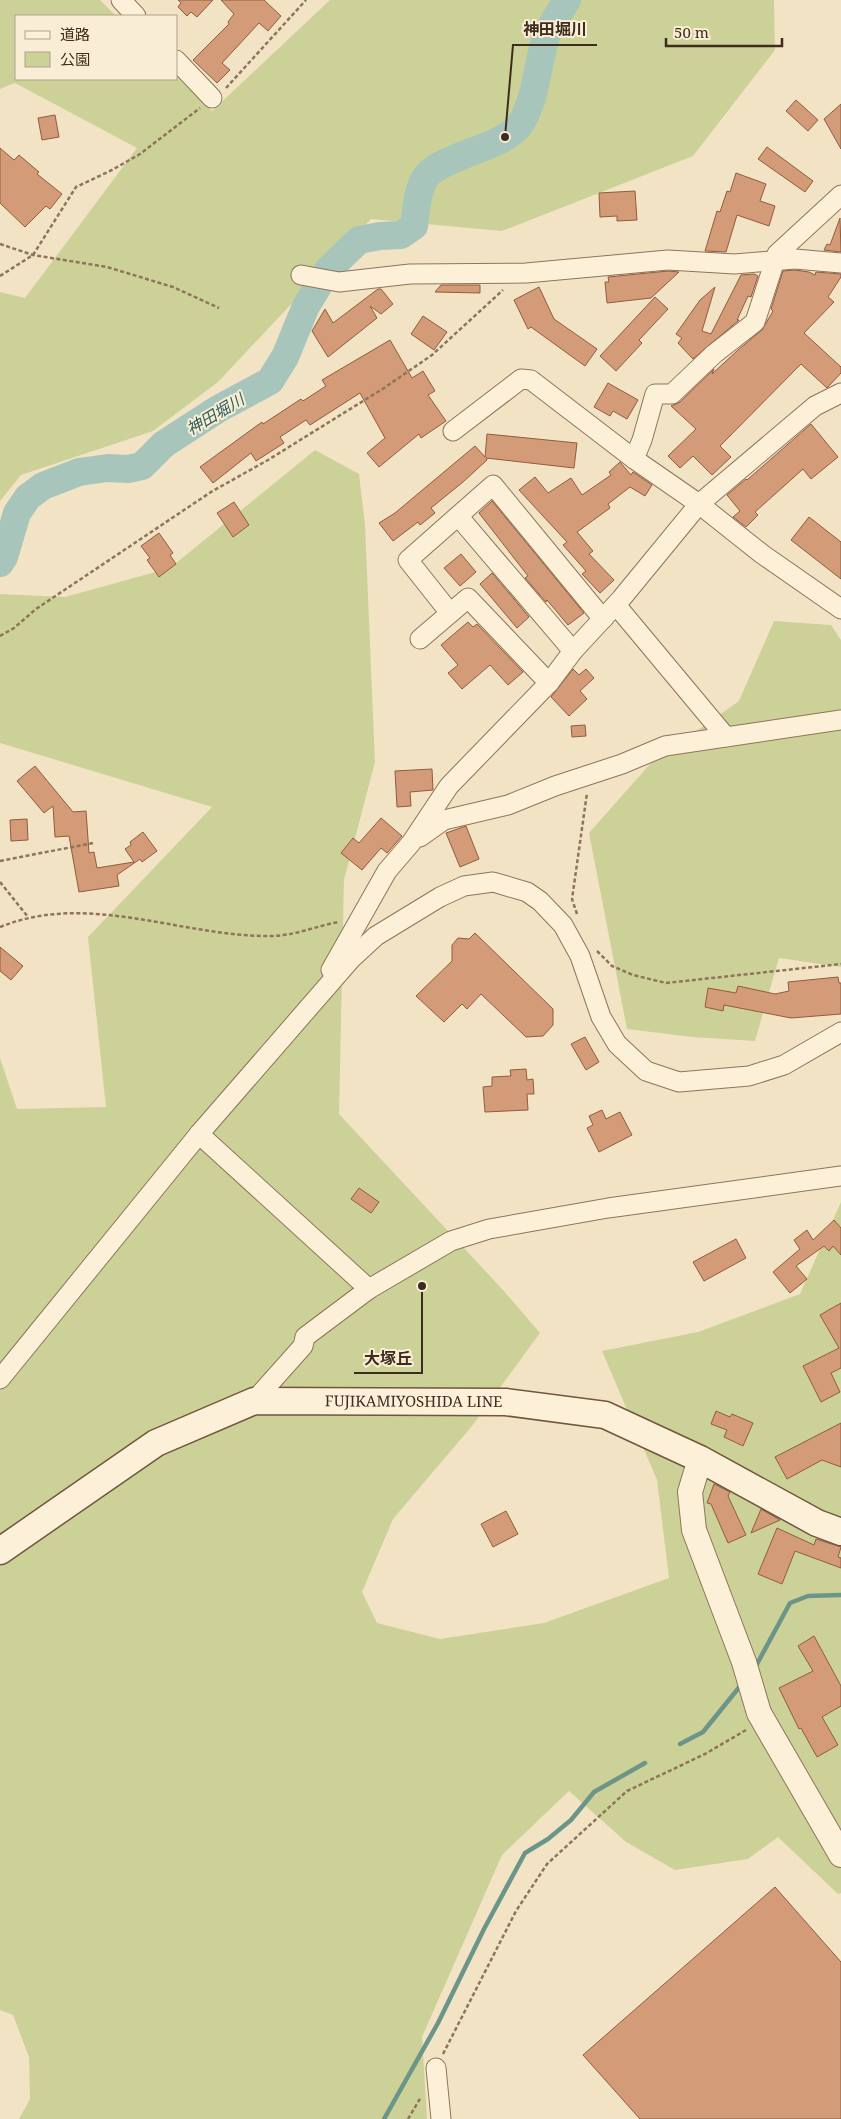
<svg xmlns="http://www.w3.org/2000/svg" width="841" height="2119" viewBox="0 0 841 2119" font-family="'Noto Serif','Noto Sans JP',serif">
  <rect width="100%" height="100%" fill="#f2e3c5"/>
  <g fill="#ccd297">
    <polygon points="0,0 100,0 116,16 16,16 16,79 176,79 176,76 212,111 330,0 774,0 775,50 693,156 502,231 371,219 218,382 153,431 21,475 0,501 0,292 25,298 137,148 15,83 0,89"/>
    <polygon points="315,450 359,474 365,525 375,762 344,880 339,1114 503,1290 540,1333 472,1426 393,1519 362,1592 377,1623 440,1639 544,1623 669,1578 657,1480 602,1351 698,1332 800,1294 841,1202 841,1893 838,1894 778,1837 748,1859 675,1870 626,1842 569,1791 502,1855 422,2037 427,2119 19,2119 30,2099 29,2057 13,2015 0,2010 0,1058 17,1109 106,1107 88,937 212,807 0,743 0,594 65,597 170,568"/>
    <polygon points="774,621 831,625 841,640 841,967 779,958 755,1041 692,1037 627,1029 589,833 650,764 739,701"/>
  </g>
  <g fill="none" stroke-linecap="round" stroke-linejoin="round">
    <g stroke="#6c958a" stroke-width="4.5">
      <polyline points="757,1664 790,1603 808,1596 841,1595"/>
      <polyline points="680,1744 703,1732 741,1685"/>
      <polyline points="384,2119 438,2023 484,1929 525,1853 548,1839 571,1820 594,1792 645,1763"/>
    </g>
    <path stroke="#a7c5bb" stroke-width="28" d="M0 563 4 557 17 513 28 497 43 486 79 472 108 468 128 469 142 466 164 444 218 409 270 381 285 357 306 306 328 270 359 240 380 236 401 235 414 226C416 211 417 191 425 178 438 157 499 149 518 127 536 104 537 64 546 37 551 24 560 12 567 0"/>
  </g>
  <g fill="#d39b78" stroke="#915c3c">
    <polygon points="178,0 213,0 197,17 191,12 187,16 178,7 181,3"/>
    <polygon points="221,0 264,0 281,16 268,31 259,23 222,63 230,70 217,83 193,60 229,24 228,22 234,14"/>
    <polygon points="796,100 818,120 808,131 786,111"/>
    <polygon points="841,104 841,149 824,119"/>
    <polygon points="55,115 59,137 42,140 38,118"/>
    <polygon points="767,147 813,181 805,192 758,159"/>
    <polygon points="0,148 14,160 19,155 39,172 37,174 62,194 50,209 46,206 25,227 0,203"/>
    <polygon points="736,173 766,184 760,201 775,206 769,226 737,215 726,252 705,251 717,211 720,212 727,191 730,192"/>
    <polygon points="635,191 637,220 617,221 617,216 600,217 599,193"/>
    <polygon points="840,218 841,252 824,250 827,244 830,245"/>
    <polygon points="795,270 809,272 815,275 816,272 841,274 841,277 828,297 834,302 804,333 841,367 841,373 827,388 801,364 720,446 731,457 712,475 693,456 680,468 668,456 696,429 671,406 680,402 714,369 712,374 738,350 762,330 773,311 771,309 783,271"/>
    <polygon points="668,271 679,272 651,298 607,303 605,282 609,282 608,277"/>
    <polygon points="754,274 758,276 751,297 748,296 737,320 739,320 693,359 678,343 682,338 676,334 700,300 715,287 702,331 711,334 741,275"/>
    <polygon points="441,285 480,285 480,293 435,292"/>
    <polygon points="539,287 554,319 597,349 585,366 531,327 528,329 514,300"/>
    <polygon points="378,289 381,289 393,304 381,314 370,306 377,318 328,357 312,331 325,309 333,323"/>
    <polygon points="655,297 668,309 639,340 642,343 616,371 600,356"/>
    <polygon points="423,316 447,332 434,350 411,334"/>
    <polygon points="390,340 412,378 423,371 435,391 428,395 446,421 421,438 419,434 379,467 367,453 385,438 360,393 310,425 306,420 280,437 284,443 256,461 251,453 213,483 200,467 262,422 263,424 301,399 303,401 326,386 322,380"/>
    <polygon points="608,383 638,400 627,419 613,411 610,416 594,407"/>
    <polygon points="811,424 838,457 811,479 803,469 755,512 758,515 746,527 733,517 740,511 727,495 746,479 747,480"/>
    <polygon points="487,434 577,443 574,468 486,458 487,460 463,482 431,508 435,513 420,525 418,522 393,541 379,523 395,513 475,446 485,457"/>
    <polygon points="620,462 631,475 633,472 652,485 645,496 630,487 608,504 610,508 577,532 593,551 589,554 614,580 600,593 582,574 586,571 563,545 567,542 519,490 535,477 548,493 571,478 582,495 611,475 609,472"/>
    <polygon points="492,501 584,613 568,625 547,600 546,602 525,578 528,576 479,513"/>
    <polygon points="234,502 249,525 233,537 217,513"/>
    <polygon points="809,517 841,542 841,579 791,540"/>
    <polygon points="159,533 173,553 170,555 176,564 159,577 147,560 150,558 141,546"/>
    <polygon points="461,554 476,572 460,586 444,568"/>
    <polygon points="492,573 529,617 517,628 480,584"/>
    <polygon points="468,622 473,627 477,624 523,672 508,685 490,665 462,689 448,673 458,665 441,645"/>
    <polygon points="573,669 579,675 586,669 594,678 580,691 587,699 569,716 551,697"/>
    <polygon points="585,725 586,736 572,737 571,726"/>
    <polygon points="35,766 73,812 86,811 89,853 94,852 97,868 134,862 125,849 131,845 130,842 143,832 157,851 142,862 140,859 117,875 119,886 79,892 69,836 55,837 53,806 44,813 17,781"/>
    <polygon points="432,769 433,790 410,792 411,806 397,807 395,771"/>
    <polygon points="381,818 402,836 387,853 381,848 362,870 341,853 353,838 359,843"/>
    <polygon points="27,819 28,840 11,841 10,820"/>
    <polygon points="466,826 479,859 460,867 446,833"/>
    <polygon points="475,933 553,1009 553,1025 543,1036 526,1037 481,994 467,1009 462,1004 444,1022 416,996 452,961 452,945 458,938 469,939"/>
    <polygon points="0,947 23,966 11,980 0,971"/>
    <polygon points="838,977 839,983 841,983 841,1014 791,1018 724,1005 723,1011 705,1007 708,988 736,993 738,986 775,994 789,991 788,982"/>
    <polygon points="585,1037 599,1062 586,1070 571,1044"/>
    <polygon points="526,1069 527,1080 533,1079 534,1094 527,1094 528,1110 485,1112 483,1087 492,1086 492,1077 511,1076 510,1070"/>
    <polygon points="602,1110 606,1119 620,1112 632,1135 599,1152 587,1128 593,1125 589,1116"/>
    <polygon points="359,1188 379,1202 371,1213 351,1199"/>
    <polygon points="834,1220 841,1228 841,1255 833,1246 829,1251 824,1246 796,1266 807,1279 790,1293 773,1272 800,1249 794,1240 807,1230 813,1240"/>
    <polygon points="736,1239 746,1258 704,1281 693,1262"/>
    <polygon points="841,1303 841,1368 831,1373 840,1392 821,1402 803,1366 839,1348 820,1315"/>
    <polygon points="716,1411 730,1417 732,1414 753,1423 743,1446 724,1437 727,1430 711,1424"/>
    <polygon points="841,1423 841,1467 822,1460 787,1479 775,1457"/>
    <polygon points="714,1484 730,1492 728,1496 746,1535 728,1543 711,1504 707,1503"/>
    <polygon points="761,1509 780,1520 751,1533"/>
    <polygon points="506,1511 518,1534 493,1547 481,1524"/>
    <polygon points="777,1528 814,1545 816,1539 841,1547 838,1557 841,1558 841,1568 795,1551 782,1584 758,1574"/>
    <polygon points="814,1636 841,1686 841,1706 822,1717 838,1745 817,1757 801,1728 799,1729 779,1688 813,1671 798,1646"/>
    <polygon points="775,1887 841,1962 841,2119 640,2119 583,2055"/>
  </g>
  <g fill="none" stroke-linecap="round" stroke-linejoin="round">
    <defs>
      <g id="minor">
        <polyline points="121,0 136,16"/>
        <polyline points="176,60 212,98"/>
        <polyline points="301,275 339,282 410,274 526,273 668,260 735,264 795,259 841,263"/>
        <polyline points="453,431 521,379 531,380 634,459 699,504 762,554 841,609"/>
        <polyline points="634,459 642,440 655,394 672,394 714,354 755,322 777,254 841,195"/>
        <polyline points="458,516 573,651"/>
        <polyline points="616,605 726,737"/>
        <polyline points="450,613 408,560 493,485 603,619"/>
        <polyline points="420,639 468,598 549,683"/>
        <polyline points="420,837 444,820 508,805 555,786 622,764 665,746 841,720"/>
        <polyline points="331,970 387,871 411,843 449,786 549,683 573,651 621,599 699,504 815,406 841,393"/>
        <polyline points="199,1134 369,1289 451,1241 489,1229 608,1208 841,1176"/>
        <polyline points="0,1379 199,1134 351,959 376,936 440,897 464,886 493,882 527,892 540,901 563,925 580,956 601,1017 617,1044 646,1071 679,1082 749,1076 784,1065 841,1032"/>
        <polyline points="254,1401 303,1346 305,1337 369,1289"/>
        <polyline points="436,2068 441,2119"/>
      </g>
      <polyline id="tertiary" points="700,1459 690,1492 694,1530 744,1662 759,1713 841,1855"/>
      <g id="secondary">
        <path id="s1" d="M0 1551 156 1443 254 1401 506 1402 605 1415 700 1459 817 1523 841 1532"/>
      </g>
    </defs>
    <use href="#minor" stroke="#8f7459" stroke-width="21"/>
    <use href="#tertiary" stroke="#8f7459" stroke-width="26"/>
    <use href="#secondary" stroke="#71553c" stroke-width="29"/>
    <g stroke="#8f7459" stroke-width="2.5" stroke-dasharray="4 2.5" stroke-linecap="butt">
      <polyline points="226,88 306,0"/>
      <polyline points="0,244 33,255 107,267 173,287 219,308"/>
      <polyline points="0,276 33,255 76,187 112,170 140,154 200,108"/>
      <polyline points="0,636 14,628 36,609 211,492 268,460 384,388 432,355 503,290"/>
      <polyline points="0,861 93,843"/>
      <polyline points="0,882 28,917"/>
      <polyline points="577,914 572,899 587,793"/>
      <path d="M0 927C89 891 181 937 271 936 293 936 317 926 338 922"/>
      <polyline points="597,951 612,966 633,975 666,983 841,964"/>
      <polyline points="443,2054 516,1911 547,1864 627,1791 705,1754 746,1730"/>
      <polyline points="408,2119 421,2097"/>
    </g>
    <use href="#minor" stroke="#fcf0d9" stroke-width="19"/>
    <use href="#tertiary" stroke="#fcf0d9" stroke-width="24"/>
    <use href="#secondary" stroke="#fcf0d9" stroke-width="26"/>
  </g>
  <g text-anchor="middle" stroke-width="4" stroke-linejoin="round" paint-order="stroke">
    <g font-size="15" fill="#3e2d1e" stroke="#f9eed5">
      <text dy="5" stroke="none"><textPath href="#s1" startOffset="456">FUJIKAMIYOSHIDA LINE</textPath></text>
    </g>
    <g font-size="16" font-style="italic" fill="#2c5f5a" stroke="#f9eed5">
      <text transform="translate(215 414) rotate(-31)" y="6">神田堀川</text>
    </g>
  </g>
  <path fill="none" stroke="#3e2d1e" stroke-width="2" d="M505 137L513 45H597M422 1286L422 1373H354"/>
  <g fill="#3e2d1e" stroke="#f9eed5" stroke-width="2">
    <circle cx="505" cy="137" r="5"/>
    <circle cx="422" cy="1286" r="5"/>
  </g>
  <g font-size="16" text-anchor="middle" font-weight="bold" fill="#3e2d1e" stroke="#f9eed5" stroke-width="4" stroke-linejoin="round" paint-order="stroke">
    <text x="555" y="35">神田堀川</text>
    <text x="388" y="1364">大塚丘</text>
  </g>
  <rect x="15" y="15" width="162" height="65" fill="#f9eed5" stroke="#aea18c"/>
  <rect x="25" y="31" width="25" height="8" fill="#fcf0d9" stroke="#aea18c"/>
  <text x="60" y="40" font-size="15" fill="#3e2d1e">道路</text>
  <rect x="25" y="52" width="25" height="15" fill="#ccd297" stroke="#aea18c"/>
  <text x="60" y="65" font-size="15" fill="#3e2d1e">公園</text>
  <path d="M666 38v8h116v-8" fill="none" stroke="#3e2d1e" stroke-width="2.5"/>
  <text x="674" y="38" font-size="15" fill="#3e2d1e" stroke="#f9eed5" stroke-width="4" paint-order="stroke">50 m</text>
</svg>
